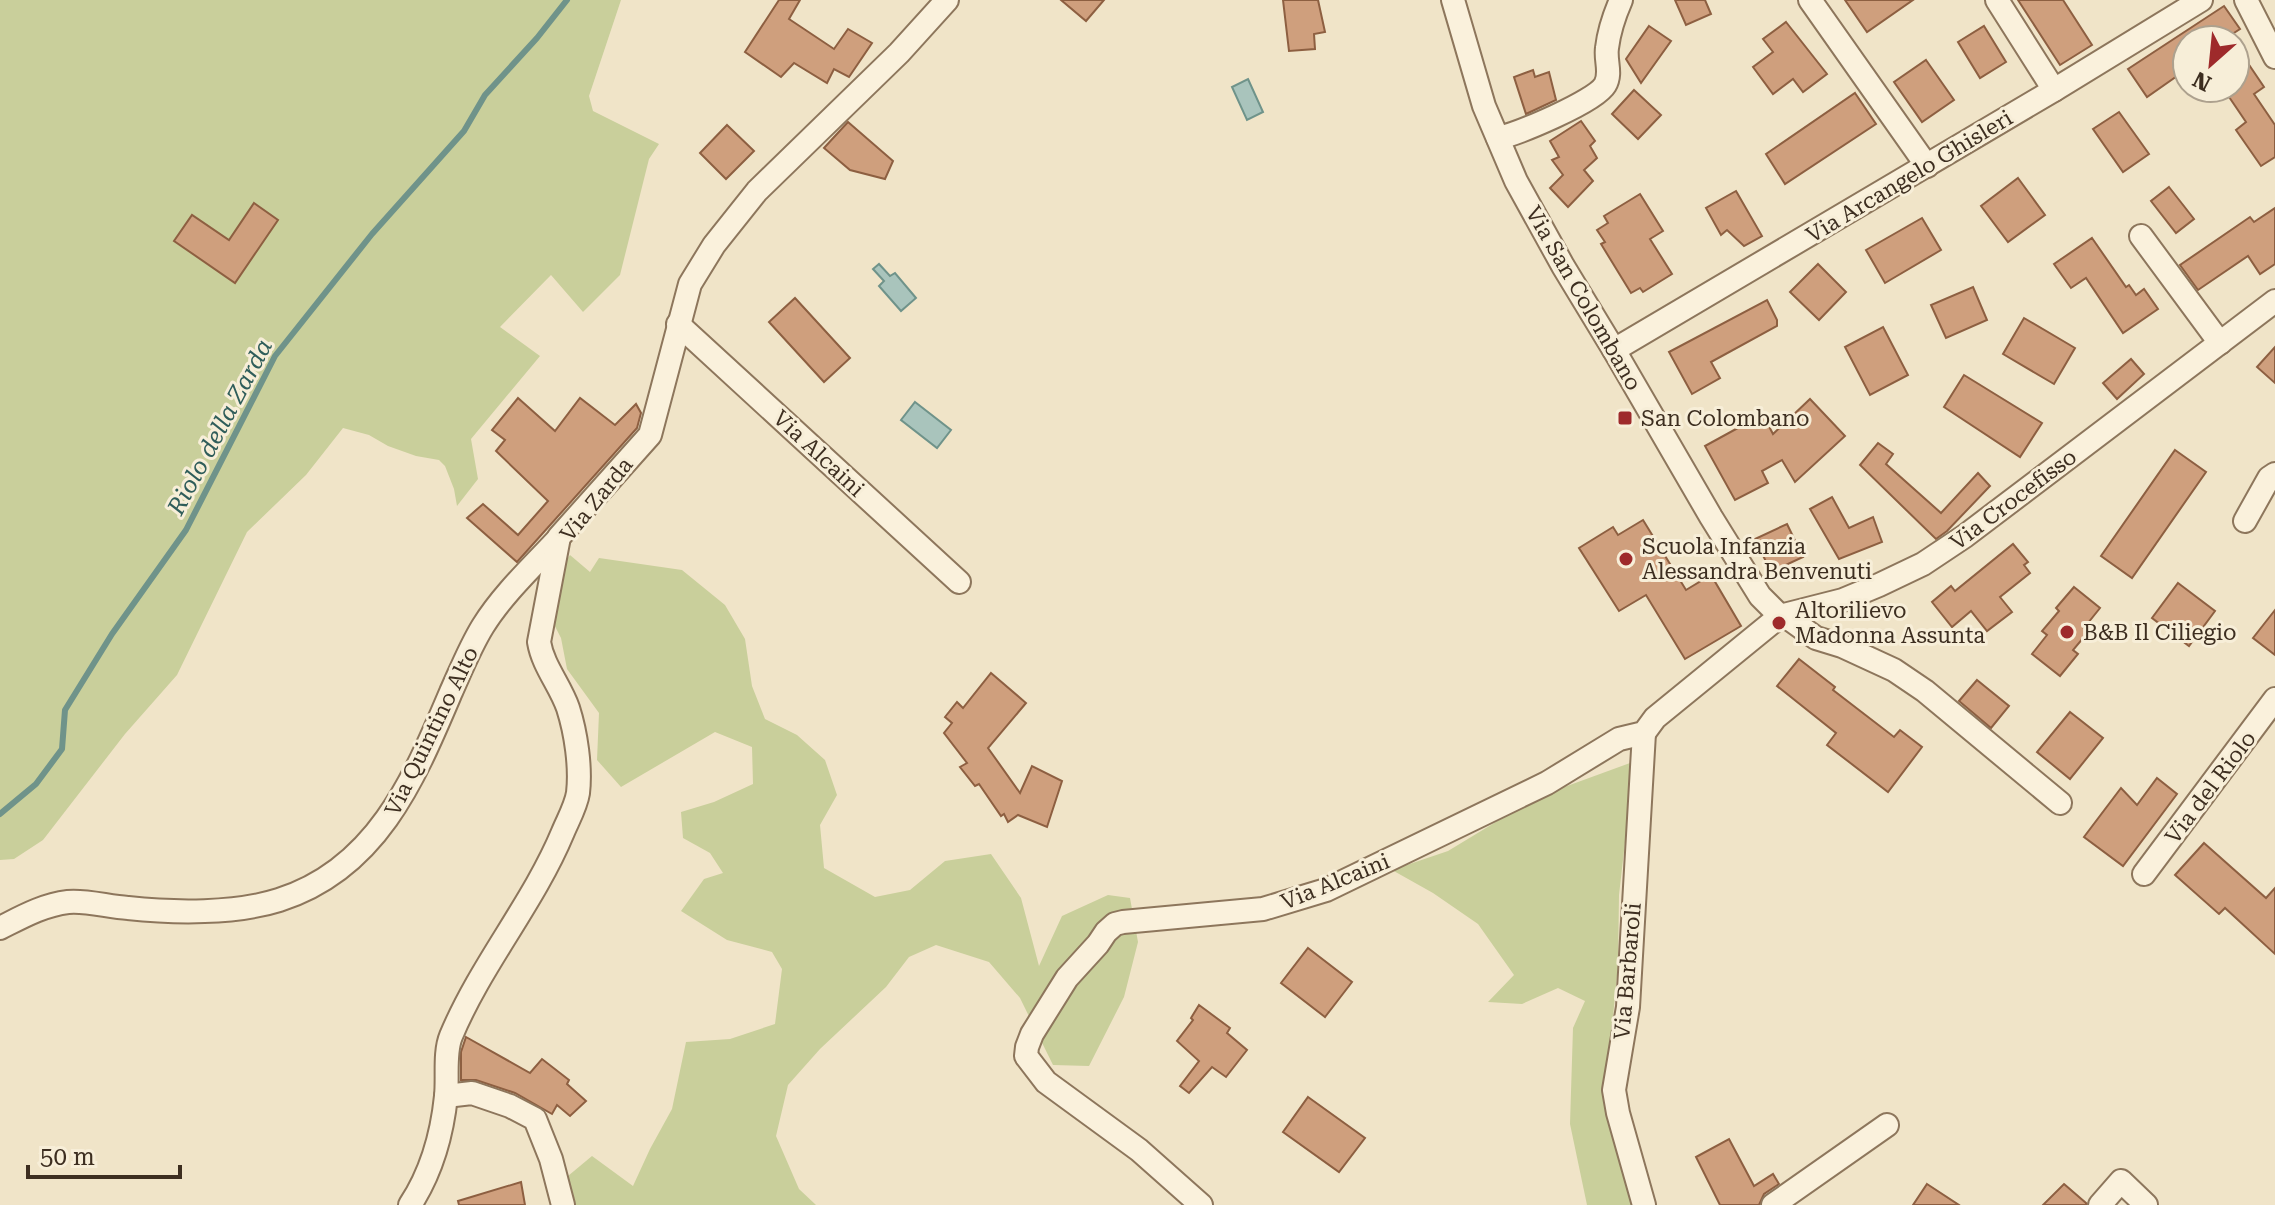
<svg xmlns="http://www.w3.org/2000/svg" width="2275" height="1205" viewBox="0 0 2275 1205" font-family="'Roboto Serif',serif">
  <rect width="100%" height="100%" fill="#f0e4c8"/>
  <g fill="#c9cf9b">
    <polygon points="0,0 621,0 589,96 593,111 659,144 649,159 620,275 583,312 551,275 500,327 540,356 471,439 478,479 457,506 454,489 445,466 439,460 416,456 388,446 369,435 343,428 306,475 247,532 177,675 125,734 43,840 14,859 0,860"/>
    <polygon points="570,555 590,572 599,558 682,570 725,605 745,639 752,686 765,719 797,735 825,760 837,795 820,825 824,868 875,897 910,890 945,861 991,854 1021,898 1039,966 1062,916 1108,895 1130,898 1138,942 1124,997 1089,1066 1053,1065 1020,998 989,962 936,945 909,957 886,987 820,1049 788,1085 776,1136 799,1189 816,1205 576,1205 568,1176 592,1156 633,1186 650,1149 672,1109 686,1042 730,1039 775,1024 782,969 772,952 727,940 681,911 704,879 723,873 710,853 683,838 681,812 714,802 753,784 752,747 715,732 621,787 597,760 599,713 567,669 561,638 540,597"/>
    <polygon points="1630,763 1631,789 1619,895 1618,965 1605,1100 1633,1205 1587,1205 1570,1124 1573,1028 1585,1001 1558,988 1522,1004 1488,1002 1514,975 1478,924 1433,893 1392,870 1448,851 1537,797"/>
  </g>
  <g fill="#a9c4bc" stroke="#6f938a" stroke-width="2">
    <polygon points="1248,79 1263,112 1247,120 1232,87"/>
    <polygon points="879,264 890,276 895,273 916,298 901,311 879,286 884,281 873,269"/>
    <polygon points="915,402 951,430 937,448 901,420"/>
  </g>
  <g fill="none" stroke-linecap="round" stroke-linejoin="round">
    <polyline stroke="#6f938a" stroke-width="6" points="0,814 36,784 62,749 65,710 112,634 186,530 275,356 372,234 464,131 485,95 537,38 567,0"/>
  </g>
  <g fill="#cf9f7d" stroke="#8d5f41" stroke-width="2">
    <polygon points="779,0 800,0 789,19 834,49 848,29 872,43 849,77 834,69 827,83 794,63 781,77 745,52"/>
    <polygon points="1061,0 1104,0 1086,21"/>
    <polygon points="1283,0 1318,0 1325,32 1314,34 1315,49 1289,51"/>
    <polygon points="1675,0 1705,0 1711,14 1686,25"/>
    <polygon points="1845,0 1913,0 1867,32"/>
    <polygon points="2018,0 2063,0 2092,45 2060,65"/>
    <polygon points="2224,6 2240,29 2223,40 2187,40 2187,69 2147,97 2128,69"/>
    <polygon points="1786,22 1827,74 1803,92 1793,79 1773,94 1753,67 1773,52 1763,39"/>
    <polygon points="1649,26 1671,41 1641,83 1626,59"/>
    <polygon points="1984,26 2006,62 1980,78 1958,42"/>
    <polygon points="2235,44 2264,87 2254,94 2275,125 2275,157 2261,166 2236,130 2246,122 2223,88 2235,88"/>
    <polygon points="1926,60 1954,100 1922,122 1894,82"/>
    <polygon points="1533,70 1535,77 1549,72 1556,100 1526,114 1514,77"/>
    <polygon points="1634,90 1661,115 1638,139 1612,114"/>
    <polygon points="1855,93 1876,124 1785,184 1766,154"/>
    <polygon points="2119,112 2149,154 2123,172 2093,129"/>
    <polygon points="1581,121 1595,141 1590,146 1597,158 1584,170 1593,181 1568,207 1550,188 1563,175 1552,160 1559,157 1550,141"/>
    <polygon points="848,122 893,161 885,179 850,170 824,148"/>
    <polygon points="727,125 754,151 726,179 700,153"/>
    <polygon points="2018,178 2045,215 2008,242 1981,206"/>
    <polygon points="2169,187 2194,219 2176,233 2151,201"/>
    <polygon points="1736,191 1762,236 1744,246 1727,230 1721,235 1706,208"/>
    <polygon points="1640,194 1663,231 1650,239 1672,274 1643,292 1640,288 1631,293 1601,244 1605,242 1597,230 1608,223 1604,216"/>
    <polygon points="254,203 278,220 235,283 174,241 192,215 229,240"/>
    <polygon points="2275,208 2275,264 2260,274 2248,256 2198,290 2180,265 2250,217 2254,222"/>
    <polygon points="1922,218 1941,250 1885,283 1866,250"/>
    <polygon points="2092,238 2126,287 2129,285 2136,295 2144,289 2158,309 2123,333 2086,278 2071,288 2054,264"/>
    <polygon points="1818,264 1846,292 1819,320 1790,292"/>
    <polygon points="1973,287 1987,320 1946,338 1931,305"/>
    <polygon points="795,298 850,358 824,382 769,322"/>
    <polygon points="1767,300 1777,320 1777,326 1711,362 1720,378 1692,394 1669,352"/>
    <polygon points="2024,318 2075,348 2054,384 2003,354"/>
    <polygon points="1883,327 1908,375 1870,395 1845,347"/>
    <polygon points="2275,347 2275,383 2257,367"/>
    <polygon points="2131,359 2144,374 2117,399 2103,383"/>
    <polygon points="1964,375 2042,423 2020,457 1944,407"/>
    <polygon points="518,398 555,431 580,398 615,425 636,404 641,413 637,428 517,562 467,518 483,504 518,535 548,501 496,451 505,440 492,430"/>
    <polygon points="1810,399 1845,436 1795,482 1782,460 1762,471 1768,483 1735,500 1705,446 1747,423 1746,421 1762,413 1773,434"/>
    <polygon points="1878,443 1893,454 1886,464 1941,513 1978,473 1990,486 1947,531 1936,539 1860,465"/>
    <polygon points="2175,450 2206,472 2132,578 2101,556"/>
    <polygon points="1832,497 1849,528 1873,517 1882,542 1839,559 1810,509"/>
    <polygon points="1643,520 1686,590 1711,575 1741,626 1685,659 1646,595 1619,611 1579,548 1613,527 1618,535"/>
    <polygon points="1787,524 1803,557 1771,572 1755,539"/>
    <polygon points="2013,544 2028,562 2024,565 2030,573 2000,597 2012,612 1987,631 1971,611 1952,627 1932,602 1951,586 1955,591"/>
    <polygon points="2178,583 2215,611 2189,646 2152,618"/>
    <polygon points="2074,587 2100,608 2084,628 2089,631 2073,650 2078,654 2060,676 2032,654 2047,635 2042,631 2059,611 2056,608"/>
    <polygon points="2275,610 2275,655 2253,638"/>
    <polygon points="1799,659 1835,687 1833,690 1894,737 1900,730 1922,747 1888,792 1827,745 1836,733 1777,686"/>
    <polygon points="991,673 1026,703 988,748 1020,793 1032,766 1062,781 1047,827 1018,815 1008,822 1004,814 1001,816 979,784 975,786 960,767 967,763 944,733 952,723 945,717 957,702 963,708"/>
    <polygon points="1977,680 2009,706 1991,728 1959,701"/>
    <polygon points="2070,712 2103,738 2070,779 2037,752"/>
    <polygon points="2157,778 2177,794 2123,866 2084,837 2121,788 2137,805"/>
    <polygon points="2204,843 2266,898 2275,888 2275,954 2225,908 2219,914 2175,875"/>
    <polygon points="1308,948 1352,982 1325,1017 1281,983"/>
    <polygon points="1199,1005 1230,1028 1227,1033 1247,1050 1226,1077 1212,1067 1189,1093 1180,1086 1199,1061 1177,1041 1193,1020 1191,1018"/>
    <polygon points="466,1037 530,1073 542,1059 569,1080 567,1084 586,1101 570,1116 557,1105 552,1114 515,1093 476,1080 461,1080 461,1052"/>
    <polygon points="1308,1097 1365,1138 1339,1172 1283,1132"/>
    <polygon points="1729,1139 1754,1186 1773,1174 1779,1184 1764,1194 1759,1205 1720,1205 1696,1157"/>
    <polygon points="521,1182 525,1205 459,1205 458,1201"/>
    <polygon points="1927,1184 1959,1205 1913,1205"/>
    <polygon points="2064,1184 2086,1203 2086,1205 2043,1205"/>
  </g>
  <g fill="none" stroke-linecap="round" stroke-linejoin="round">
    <defs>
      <g id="minor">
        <polyline points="1453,0 1484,106 1516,181 1563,266 1614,350 1711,517 1760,596 1780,616 1784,615 1816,638 1842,646 1894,670 1925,691 2060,803"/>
        <polyline points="1810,0 1927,166"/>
        <polyline points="1997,0 2054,90"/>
        <polyline points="2246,0 2275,57"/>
        <path d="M1498 138C1517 134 1595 102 1605 85 1612 73 1605 61 1607 48 1609 31 1614 16 1621 0"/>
        <polyline points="2141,236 2220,343"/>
        <polyline points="678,324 959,582"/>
        <polyline points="1614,350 2054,90 2201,0"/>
        <polyline points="2245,521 2269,478 2275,474"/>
        <polyline points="1784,615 1843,600 1879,585 1923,564 1965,536 2275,301"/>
        <polyline points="1644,733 1628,1007 1614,1090 1618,1113 1644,1205"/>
        <polyline points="2144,874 2275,699"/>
        <path d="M0 928C22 917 43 905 68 902 86 900 109 907 128 908 174 913 235 914 279 900 377 869 414 779 451 692 461 670 470 647 483 626 503 594 532 567 558 539"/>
        <polyline points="446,1096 472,1093 510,1106 535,1119 551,1159 563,1205"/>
        <path d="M410 1205C431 1173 442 1135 446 1096 448 1077 444 1053 451 1036 481 964 533 904 563 832 568 820 576 806 578 793 581 767 576 733 568 708 560 685 543 666 539 642L559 537 650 435 690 284 714 245 757 191 899 53 947 0"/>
        <polyline points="1201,1205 1139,1150 1046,1082 1026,1056 1027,1047 1032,1034 1067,978 1098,944 1106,932 1115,924 1123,922 1263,909 1326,890 1547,783 1619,739 1644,733 1655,718 1780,616"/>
        <polyline points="1773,1205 1887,1125"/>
        <polyline points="2100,1205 2121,1181 2146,1205"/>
      </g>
    </defs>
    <use href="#minor" stroke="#8d765c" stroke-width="26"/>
    <use href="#minor" stroke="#faf1dc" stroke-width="22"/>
  </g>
  <g fill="#9e2a2b" stroke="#f7eed8" stroke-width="3">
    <rect x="1617" y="410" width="16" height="16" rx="4"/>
    <circle cx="1626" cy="559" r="8"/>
    <circle cx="1779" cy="623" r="8"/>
    <circle cx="2067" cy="632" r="8"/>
  </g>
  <g text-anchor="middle" stroke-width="6" stroke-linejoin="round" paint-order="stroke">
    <g font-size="22" fill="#3d2e20" stroke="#f7eed8">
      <text transform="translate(1909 176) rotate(-31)" y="8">Via Arcangelo Ghisleri</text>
      <text transform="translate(1584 298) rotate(60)" y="8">Via San Colombano</text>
      <text transform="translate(819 453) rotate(43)" y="8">Via Alcaini</text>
      <text transform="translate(596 499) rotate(-51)" y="8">Via Zarda</text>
      <text transform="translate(2013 499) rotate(-37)" y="8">Via Crocefisso</text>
      <text transform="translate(431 731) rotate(-64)" y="8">Via Quintino Alto</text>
      <text transform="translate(2210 787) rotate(-53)" y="8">Via del Riolo</text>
      <text transform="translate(1335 881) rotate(-22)" y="8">Via Alcaini</text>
      <text transform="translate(1627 971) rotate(-85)" y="8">Via Barbaroli</text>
    </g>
    <g font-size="22" fill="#3d2e20" stroke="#f7eed8" text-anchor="start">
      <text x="1641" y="426">San Colombano</text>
      <text x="1642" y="554">Scuola Infanzia<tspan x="1642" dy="25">Alessandra Benvenuti</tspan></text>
      <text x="1795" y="618">Altorilievo<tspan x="1795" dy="25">Madonna Assunta</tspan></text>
      <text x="2083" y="640">B&amp;B Il Ciliegio</text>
    </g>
    <g font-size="24" font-style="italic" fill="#2f5d5a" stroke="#f7eed8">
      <text transform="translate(220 427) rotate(-62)" y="8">Riolo della Zarda</text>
    </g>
  </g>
  <g transform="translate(2211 64) rotate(207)"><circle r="38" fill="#f7eed8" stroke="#ada18e" stroke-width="2"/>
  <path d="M0-6L14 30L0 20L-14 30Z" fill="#9e2a2b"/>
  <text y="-12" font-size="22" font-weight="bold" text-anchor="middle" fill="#3d2e20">N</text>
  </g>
  <path d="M28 1165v12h152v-12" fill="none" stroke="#3d2e20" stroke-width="4"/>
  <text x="40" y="1165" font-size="24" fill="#3d2e20" stroke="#f7eed8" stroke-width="6" paint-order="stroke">50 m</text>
</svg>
